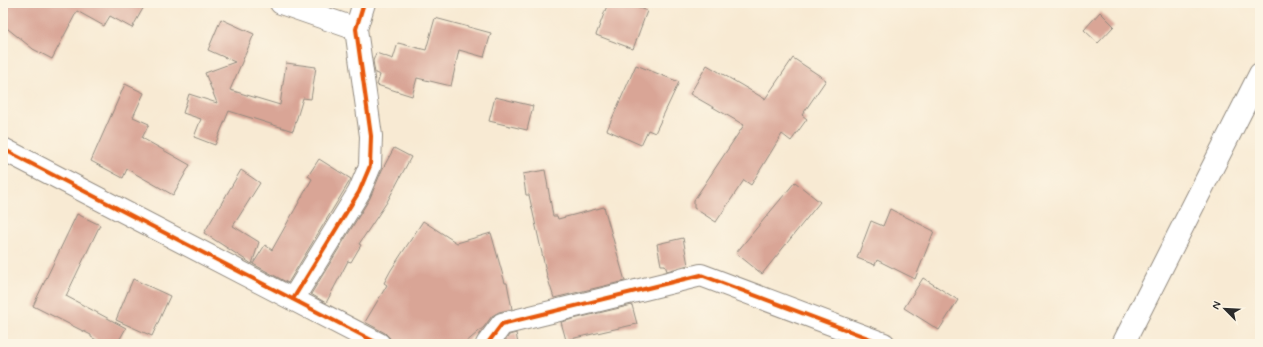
<svg xmlns="http://www.w3.org/2000/svg" width="1263" height="347" viewBox="0 0 1263 347" font-family="Mynerve,sans-serif">
  <rect width="100%" height="100%" fill="#fcf5e5"/>
  <filter id="ink" filterUnits="userSpaceOnUse"><feTurbulence type="fractalNoise" baseFrequency=".025" numOctaves="2"/><feDisplacementMap in="SourceGraphic" scale="8" xChannelSelector="R" yChannelSelector="G"/><feConvolveMatrix kernelMatrix="1 2 1 2 8 2 1 2 1" color-interpolation-filters="sRGB"/></filter>
  <filter id="wash" filterUnits="userSpaceOnUse"><feTurbulence type="fractalNoise" baseFrequency=".012" numOctaves="4" result="noise"/><feDisplacementMap in="SourceGraphic" scale="16" xChannelSelector="R" yChannelSelector="G"/><feGaussianBlur stdDeviation="0.9" result="paint"/><feColorMatrix in="noise" values="0 0 0 0 0 0 0 0 0 0 0 0 0 0 0 0 0 1.4 0 .05"/><feComposite in="paint" operator="in"/></filter>
  <g filter="url(#wash)">
    <rect width="100%" height="100%" fill="#f8ead3"/>
    <g id="blocks">
      <g fill="#d9a596">
        <polygon points="3,3 146,3 132,28 110,16 104,26 77,11 52,59 33,49 3,25"/>
        <polygon points="608,3 625,3 647,11 633,49 596,35"/>
        <polygon points="1100,12 1114,26 1098,43 1084,30"/>
        <polygon points="435,18 491,33 484,57 459,50 451,86 417,78 412,96 377,85 380,75 375,73 373,61 376,53 393,59 398,43 426,50"/>
        <polygon points="221,19 254,34 230,90 280,105 286,63 316,67 311,99 303,98 293,131 229,111 215,145 194,137 201,119 183,113 189,94 217,103 205,73 235,62 208,50"/>
        <polygon points="793,58 826,80 802,115 807,119 791,141 782,134 751,185 744,180 716,222 694,208 694,200 744,125 690,94 707,65 765,99"/>
        <polygon points="636,65 679,82 655,133 648,130 641,145 607,130"/>
        <polygon points="125,84 144,93 133,117 149,124 142,138 190,165 173,195 127,169 123,178 91,161"/>
        <polygon points="495,97 533,106 527,130 489,121"/>
        <polygon points="394,148 411,157 387,202 359,244 361,245 351,262 348,261 326,303 311,294 370,198 382,170"/>
        <polygon points="319,159 351,179 288,283 253,264 265,245 272,250 312,179 308,176"/>
        <polygon points="241,170 260,183 233,226 259,242 252,264 204,233"/>
        <polygon points="545,170 553,216 557,216 558,219 604,207 625,281 554,298 547,276 529,195 526,195 523,174"/>
        <polygon points="795,182 820,202 762,274 736,253"/>
        <polygon points="890,209 934,231 915,279 877,260 875,265 857,258 871,221 883,226"/>
        <polygon points="77,214 100,225 66,296 126,328 117,344 104,344 91,337 91,335 33,306"/>
        <polygon points="423,221 457,243 491,233 505,283 507,283 512,309 499,312 492,316 484,327 464,344 391,344 390,338 385,333 365,322 387,285 384,283 391,270"/>
        <polygon points="683,238 688,265 667,271 665,265 661,265 657,244"/>
        <polygon points="923,278 958,300 939,330 904,308"/>
        <polygon points="133,279 170,296 152,336 116,320"/>
        <polygon points="632,305 637,324 566,340 561,322"/>
        <polygon points="516,333 518,344 503,344 509,335"/>
      </g>
    </g>
  </g>
  <g filter="url(#ink)">
    <use href="#blocks" fill-opacity="0" stroke="#928a7f" stroke-width="1"/>
    <g fill="none" stroke-linecap="round" stroke-linejoin="round">
      <defs>
        <g id="minor">
          <polyline points="281,3 356,29"/>
          <polyline points="3,149 379,344"/>
          <polyline points="293,299 359,192 370,166 371,136 356,29 364,3"/>
          <polyline points="487,344 502,324 701,275 884,344"/>
        </g>
        <polyline id="tertiary" points="1123,344 1260,74"/>
      </defs>
      <use href="#minor" stroke="#928a7f" stroke-width="24"/>
      <use href="#tertiary" stroke="#928a7f" stroke-width="24"/>
      <use href="#minor" stroke="#fff" stroke-width="22"/>
      <use href="#tertiary" stroke="#fff" stroke-width="22"/>
      <defs>
        <g id="cycleway">
          <polyline points="3,149 379,344"/>
          <polyline points="293,299 359,192 370,166 371,136 356,29 364,3"/>
          <polyline points="487,344 502,324 701,275 884,344"/>
        </g>
      </defs>
      <use href="#cycleway" stroke="#fcf5e5" stroke-width="6"/>
      <use href="#cycleway" stroke="#e8590c" stroke-width="4"/>
    </g>
  </g>
  <rect width="1263" height="347" fill="none" stroke="#fcf5e5" stroke-width="16"/>
  <g transform="translate(1225 309) rotate(294)" stroke="#fcf5e5" stroke-width="3" paint-order="stroke">
  <path d="M0-3L7 15L0 10L-7 15Z" fill="#2b2b2b"/>
  <text y="-6" font-size="11" font-weight="bold" text-anchor="middle" fill="#2b2b2b">N</text>
  </g>
</svg>
